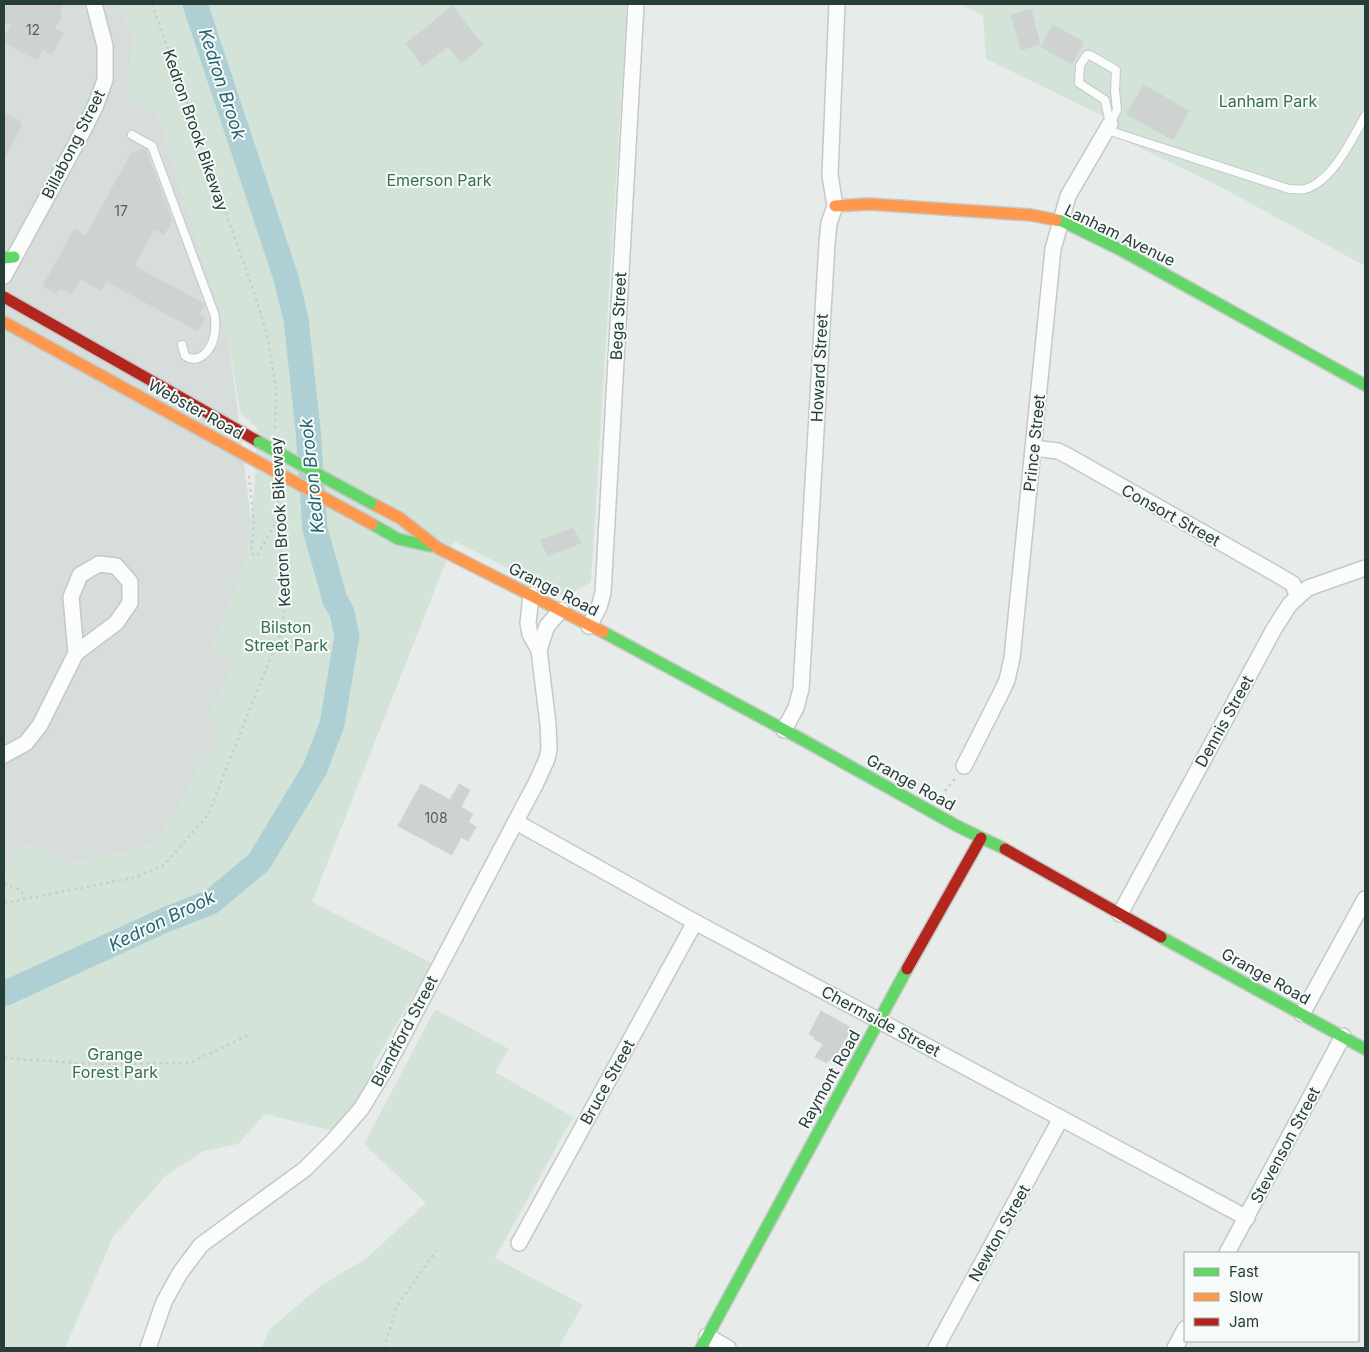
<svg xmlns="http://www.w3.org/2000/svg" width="1369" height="1352" viewBox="0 0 1369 1352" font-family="Inter,sans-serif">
  <rect width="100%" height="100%" fill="#e7ecea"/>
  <polygon fill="#d6ddda" points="4,4 120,4 133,37 129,97 158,115 228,334 251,520 247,560 213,647 234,667 208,720 220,733 157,844 68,865 22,843 4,872"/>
  <g fill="#d3e3d8">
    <polygon points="120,4 627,4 591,582 565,597 454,541 312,902 432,963 372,1066 376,1074 358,1103 333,1131 265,1114 238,1144 204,1151 165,1176 113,1237 65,1348 4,1348 4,872 22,843 69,865 157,844 220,733 208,720 234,667 213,647 247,560 255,482 257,428 240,412 228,334 158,115 129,97 133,37"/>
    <polygon points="961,4 1365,4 1365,266 1219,186 1124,140 1101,115 986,59 983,16"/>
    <polygon points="435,1009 509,1049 495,1072 573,1117 495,1258 583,1305 558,1348 262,1348 269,1330 319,1287 367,1258 426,1203 364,1144"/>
  </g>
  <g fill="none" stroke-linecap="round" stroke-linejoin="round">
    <polyline stroke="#aecfd4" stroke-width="25" points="4,994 165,920 211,902 259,862 315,769 332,724 347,636 342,612 335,600 315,529 308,430 296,319 286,278 195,4"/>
  </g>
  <g fill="#ced3d1" stroke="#d0d5d3">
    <polygon points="4,4 63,4 59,13 62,15 55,28 63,33 52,54 43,49 37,60 4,42 4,38 11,25 4,22"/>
    <polygon points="452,6 483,45 461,63 448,46 423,66 406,44"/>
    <polygon points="1031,9 1040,44 1021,50 1011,15"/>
    <polygon points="1053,25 1084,42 1072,64 1041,47"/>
    <polygon points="1144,85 1189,111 1173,140 1126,114"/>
    <polygon points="4,113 21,122 20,124 22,125 4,159"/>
    <polygon points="145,148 172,220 164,235 154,229 134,266 205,304 199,314 205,318 198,331 106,281 101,290 80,279 72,294 60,288 56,293 43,286 74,229 86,236 131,154"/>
    <polygon points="573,528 581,543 548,556 540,540"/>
    <polygon points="421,784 450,800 459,784 470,790 461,807 473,814 468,822 476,827 468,841 461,837 452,855 398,826"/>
    <polygon points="821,1011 852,1028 832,1062 829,1060 827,1063 815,1057 823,1044 814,1039 815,1037 809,1034"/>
  </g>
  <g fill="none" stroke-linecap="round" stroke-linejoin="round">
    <defs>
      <g id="lane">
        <polygon points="1087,55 1090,55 1116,70 1115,90 1117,110 1110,124 1105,100 1079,83 1080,65"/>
        <path d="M1107 130 1289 189C1294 189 1300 190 1305 189 1332 182 1352 139 1365 116"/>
        <path d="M132 135 152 146 215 316C215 323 216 330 214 337 211 350 199 365 185 356L182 345"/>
      </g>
      <g id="street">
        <polyline points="4,276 76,144 95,107 105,80 105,46 94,4"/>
        <polyline points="1034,448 1058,451 1068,456 1271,571 1293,584 1297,596"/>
        <polyline points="589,626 599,607 603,593 636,4"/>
        <polyline points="539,650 547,626 561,610"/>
        <polyline points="784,730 796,708 801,689 827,243 829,223 835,206 830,175 837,4"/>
        <polyline points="4,755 26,743 40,725 76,653 116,623 130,603 130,582 116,566 99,564 80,575 71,597 76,653"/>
        <polyline points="964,766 1003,689 1007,680 1012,658 1053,249 1068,196 1110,124"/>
        <polyline points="516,822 695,922 1247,1218"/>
        <polyline points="1120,914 1274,629 1290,604 1308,588 1365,568"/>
        <polyline points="1302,1014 1365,899"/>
        <polyline points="519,1243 695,922"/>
        <polyline points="1227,1253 1343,1036"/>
        <polyline points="707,1336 728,1348"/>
        <polyline points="148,1348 164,1302 180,1273 201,1245 305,1169 333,1141 361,1109 386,1068 536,783 547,759 549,749 548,724 539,650 530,634 528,623 531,595"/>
        <polyline points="936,1348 1061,1118"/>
        <polyline points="1175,1348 1185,1329"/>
      </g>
      <g id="fast">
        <polyline points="1056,220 1062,221 1121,250 1365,385"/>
        <polyline points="4,258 14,257"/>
        <polyline points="372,524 398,539 430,546"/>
        <polyline points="603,632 803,740 957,826 1005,849"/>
        <polyline points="1161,937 1365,1049"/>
        <polyline points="701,1348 907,969"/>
      </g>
      <g id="slow">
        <polyline points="835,206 869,204 1031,215 1056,220"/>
        <polyline points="4,322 258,462"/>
        <polyline points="371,503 400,518 438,548 603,632"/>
      </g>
      <g id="jam">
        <polyline points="4,297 259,442"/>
        <polyline points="1005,849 1161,937"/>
        <polyline points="907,969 981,838"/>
      </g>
    </defs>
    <use href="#lane" stroke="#c4c9c7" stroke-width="10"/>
    <use href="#street" stroke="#c4c9c7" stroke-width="18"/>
    <use href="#fast" stroke="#c3c9c7" stroke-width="14"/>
    <use href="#slow" stroke="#c3c9c7" stroke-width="14"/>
    <use href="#jam" stroke="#c3c9c7" stroke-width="14"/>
    <g stroke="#c7cdcb" stroke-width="2.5" stroke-dasharray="2.5 4" stroke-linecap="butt">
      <polyline points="152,4 256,298 267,335 276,388 275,432"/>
      <polyline points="249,476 254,524 251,546 253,555 256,556 258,554 279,516"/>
      <polyline points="945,791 956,777"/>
      <polyline points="4,884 21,890 24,899"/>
      <polyline points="4,903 136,877 164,865 208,815 255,696 281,633 285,606 278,492"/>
      <polyline points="4,1058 92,1064 190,1063 247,1036"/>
      <polyline points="384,1348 397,1306 436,1251"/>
    </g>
    <use href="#lane" stroke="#fbfcfc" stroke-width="8"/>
    <use href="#street" stroke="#fbfcfc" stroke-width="15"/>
    <use href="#fast" stroke="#63d668" stroke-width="11"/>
    <use href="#slow" stroke="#ff974d" stroke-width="11"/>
    <use href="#jam" stroke="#b3261e" stroke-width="11"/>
    <defs>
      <polyline id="fast-bridge" points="259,442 371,503"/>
      <polyline id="slow-bridge" points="258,462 372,524"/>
    </defs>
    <use href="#fast-bridge" stroke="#c3c9c7" stroke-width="14" stroke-linecap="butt"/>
    <use href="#slow-bridge" stroke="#c3c9c7" stroke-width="14" stroke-linecap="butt"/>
    <use href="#fast-bridge" stroke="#63d668" stroke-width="11"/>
    <use href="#slow-bridge" stroke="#ff974d" stroke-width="11"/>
  </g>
  <g text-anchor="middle" stroke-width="4" stroke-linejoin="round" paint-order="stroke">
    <g font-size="14" fill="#52635f">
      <text x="33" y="35">12</text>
      <text x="121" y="216">17</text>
      <text x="436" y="823">108</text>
    </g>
    <g font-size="16" fill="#35704d" stroke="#f6faf8">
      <text x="1268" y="107">Lanham Park</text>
      <text x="439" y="186">Emerson Park</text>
      <text x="286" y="633">Bilston<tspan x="286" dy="18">Street Park</tspan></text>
      <text x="115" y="1060">Grange<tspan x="115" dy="18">Forest Park</tspan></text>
    </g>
    <g font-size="16" fill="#273d38" stroke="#f6faf8">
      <text transform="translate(196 130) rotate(71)" y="6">Kedron Brook Bikeway</text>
      <text transform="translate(73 144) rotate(-63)" y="6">Billabong Street</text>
      <text transform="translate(1120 235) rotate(26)" y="6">Lanham Avenue</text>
      <text transform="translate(618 316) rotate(-87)" y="6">Bega Street</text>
      <text transform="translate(819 368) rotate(-87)" y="6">Howard Street</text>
      <text transform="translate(196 409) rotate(29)" y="6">Webster Road</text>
      <text transform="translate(1034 443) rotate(-84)" y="6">Prince Street</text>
      <text transform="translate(1171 515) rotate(29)" y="6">Consort Street</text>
      <text transform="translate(280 522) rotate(-93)" y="6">Kedron Brook Bikeway</text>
      <text transform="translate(554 589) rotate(27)" y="6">Grange Road</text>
      <text transform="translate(1224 721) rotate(-61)" y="6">Dennis Street</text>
      <text transform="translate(911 782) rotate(29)" y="6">Grange Road</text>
      <text transform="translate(1266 976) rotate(29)" y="6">Grange Road</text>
      <text transform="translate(881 1021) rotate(28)" y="6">Chermside Street</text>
      <text transform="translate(404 1031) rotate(-62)" y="6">Blandford Street</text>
      <text transform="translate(829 1079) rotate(-61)" y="6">Raymont Road</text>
      <text transform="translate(607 1082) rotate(-61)" y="6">Bruce Street</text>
      <text transform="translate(1285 1145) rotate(-62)" y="6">Stevenson Street</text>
      <text transform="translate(999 1233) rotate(-61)" y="6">Newton Street</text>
    </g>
    <g font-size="18" font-style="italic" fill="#276573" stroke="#f6faf8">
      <text transform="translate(222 84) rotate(72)" y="6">Kedron Brook</text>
      <text transform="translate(312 476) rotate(-96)" y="6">Kedron Brook</text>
      <text transform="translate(162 921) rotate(-26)" y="6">Kedron Brook</text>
    </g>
  </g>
  <rect width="1369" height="1352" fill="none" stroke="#273d38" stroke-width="10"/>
  <rect x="1184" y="1252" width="175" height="90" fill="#f6faf8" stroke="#a3aeab"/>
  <rect x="1194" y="1268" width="25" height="8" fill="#63d668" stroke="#a3aeab"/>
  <text x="1229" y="1277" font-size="15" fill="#273d38">Fast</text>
  <rect x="1194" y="1293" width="25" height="8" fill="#ff974d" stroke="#a3aeab"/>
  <text x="1229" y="1302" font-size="15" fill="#273d38">Slow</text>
  <rect x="1194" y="1318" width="25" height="8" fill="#b3261e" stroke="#a3aeab"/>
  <text x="1229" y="1327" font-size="15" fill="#273d38">Jam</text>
</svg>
